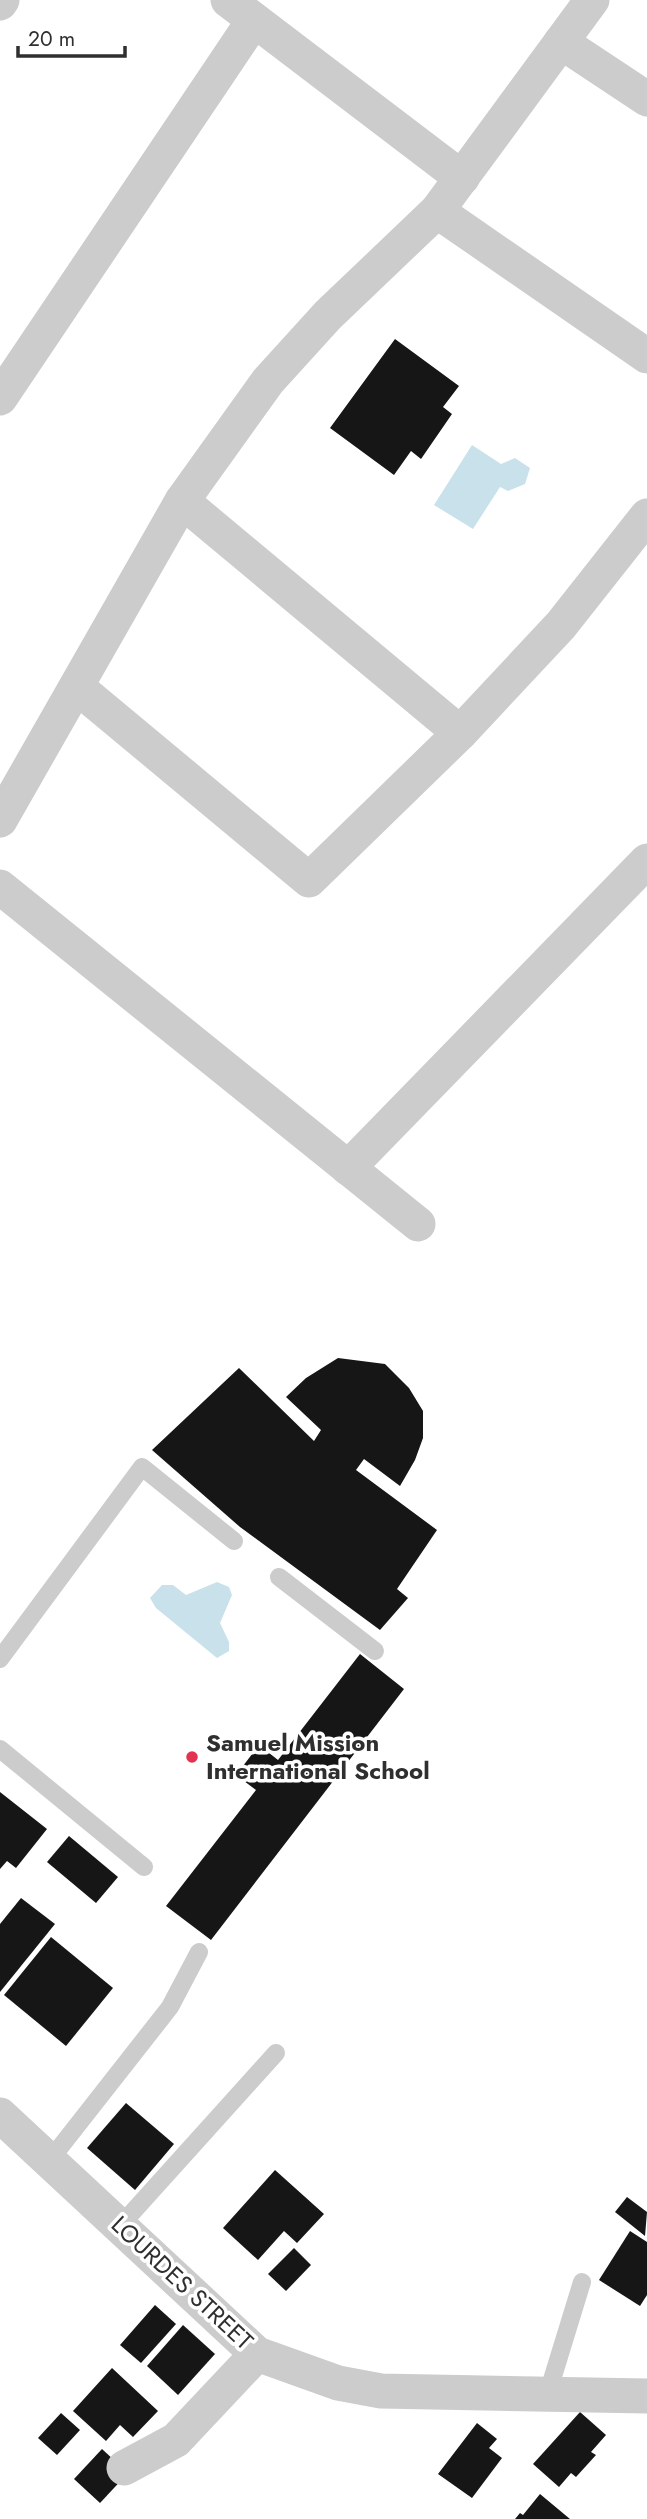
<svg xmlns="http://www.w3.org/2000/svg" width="647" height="2519" viewBox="0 0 647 2519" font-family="Jost,sans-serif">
  <rect width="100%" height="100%" fill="#fff"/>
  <g fill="#c9e1eb">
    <polygon points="472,445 501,464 515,458 530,468 525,484 508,491 500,487 473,529 434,505"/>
    <polygon points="217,1582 229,1587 232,1595 220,1623 229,1642 229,1651 217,1658 156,1608 150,1598 162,1585 173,1585 186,1595"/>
  </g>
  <g fill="#161616">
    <polygon points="395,339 459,386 443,407 452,414 421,459 411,451 394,475 330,428"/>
    <polygon points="338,1358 385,1364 409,1388 423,1411 423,1438 415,1460 400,1486 364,1459 356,1470 437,1530 397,1589 408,1598 380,1630 240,1527 152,1450 239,1368 314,1441 321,1430 286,1397 306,1378"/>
    <polygon points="360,1654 404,1689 211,1940 166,1906 256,1790 236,1775 259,1745 278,1760"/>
    <polygon points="0,1792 47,1829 16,1868 7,1861 0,1869"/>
    <polygon points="69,1836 118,1877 96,1903 47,1862"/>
    <polygon points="21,1898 55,1924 0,1992 0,1924"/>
    <polygon points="51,1937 113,1988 66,2046 4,1995"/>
    <polygon points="126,2103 174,2144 135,2190 87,2148"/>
    <polygon points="275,2170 324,2214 297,2243 284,2231 258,2260 223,2228"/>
    <polygon points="627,2197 647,2212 645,2236 615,2212"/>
    <polygon points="630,2231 647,2242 647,2295 640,2306 599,2280"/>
    <polygon points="294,2248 311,2265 286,2291 268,2274"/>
    <polygon points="155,2305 176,2324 141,2363 120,2345"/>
    <polygon points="183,2325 215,2354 178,2395 147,2366"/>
    <polygon points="112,2368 158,2411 133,2437 120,2425 106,2441 73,2411"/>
    <polygon points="580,2412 606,2435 591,2452 596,2455 576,2477 571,2473 559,2487 533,2464"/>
    <polygon points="61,2413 80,2430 57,2455 38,2438"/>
    <polygon points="477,2423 497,2439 489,2448 502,2458 472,2498 438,2474"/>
    <polygon points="102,2449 128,2473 100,2503 74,2479"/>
    <polygon points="540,2494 570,2519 515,2519 520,2513 523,2515"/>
  </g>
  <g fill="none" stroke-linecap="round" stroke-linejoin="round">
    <g stroke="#ccc" stroke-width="18">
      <polyline points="279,1577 375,1651"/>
      <polyline points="0,1659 142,1467 234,1541"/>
      <polyline points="0,1749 144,1867"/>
      <polyline points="50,2160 170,2007 199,1952"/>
      <polyline points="120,2226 276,2053"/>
      <polyline points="547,2396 582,2282"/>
    </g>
    <g stroke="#ccc" stroke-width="35">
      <polyline points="228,0 462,178"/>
      <polyline points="0,3 2,0"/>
      <polyline points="561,42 647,99"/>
      <polyline points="437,211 647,356"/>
      <polyline points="0,398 254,20"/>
      <polyline points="182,501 460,733"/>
      <polyline points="77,687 309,880 460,733 561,625 647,516"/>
      <polyline points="0,820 182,501 268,381 328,315 437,211 592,0"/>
      <polyline points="0,887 418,1224"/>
      <polyline points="348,1168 647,861"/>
      <polyline points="0,2115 257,2354 338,2383 381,2391 647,2396"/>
      <polyline points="124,2468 176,2440 257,2354"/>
    </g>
  </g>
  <circle fill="#e3334e" stroke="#fff" stroke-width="2.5" cx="192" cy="1757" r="7"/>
  <g text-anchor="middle" stroke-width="7" stroke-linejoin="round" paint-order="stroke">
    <g font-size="24" font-weight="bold" fill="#2f2f2f" stroke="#fff" text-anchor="start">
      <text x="206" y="1751">Samuel Mission<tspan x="206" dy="28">International School</tspan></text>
    </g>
    <g font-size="24" fill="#2f2f2f" stroke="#fff">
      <text transform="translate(182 2283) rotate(43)" y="8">LOURDES STREET</text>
    </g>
  </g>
  <path d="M18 46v10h107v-10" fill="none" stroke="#2f2f2f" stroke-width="3.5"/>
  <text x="28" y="46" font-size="21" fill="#2f2f2f" stroke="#ffffff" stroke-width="5" paint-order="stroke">20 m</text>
</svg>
